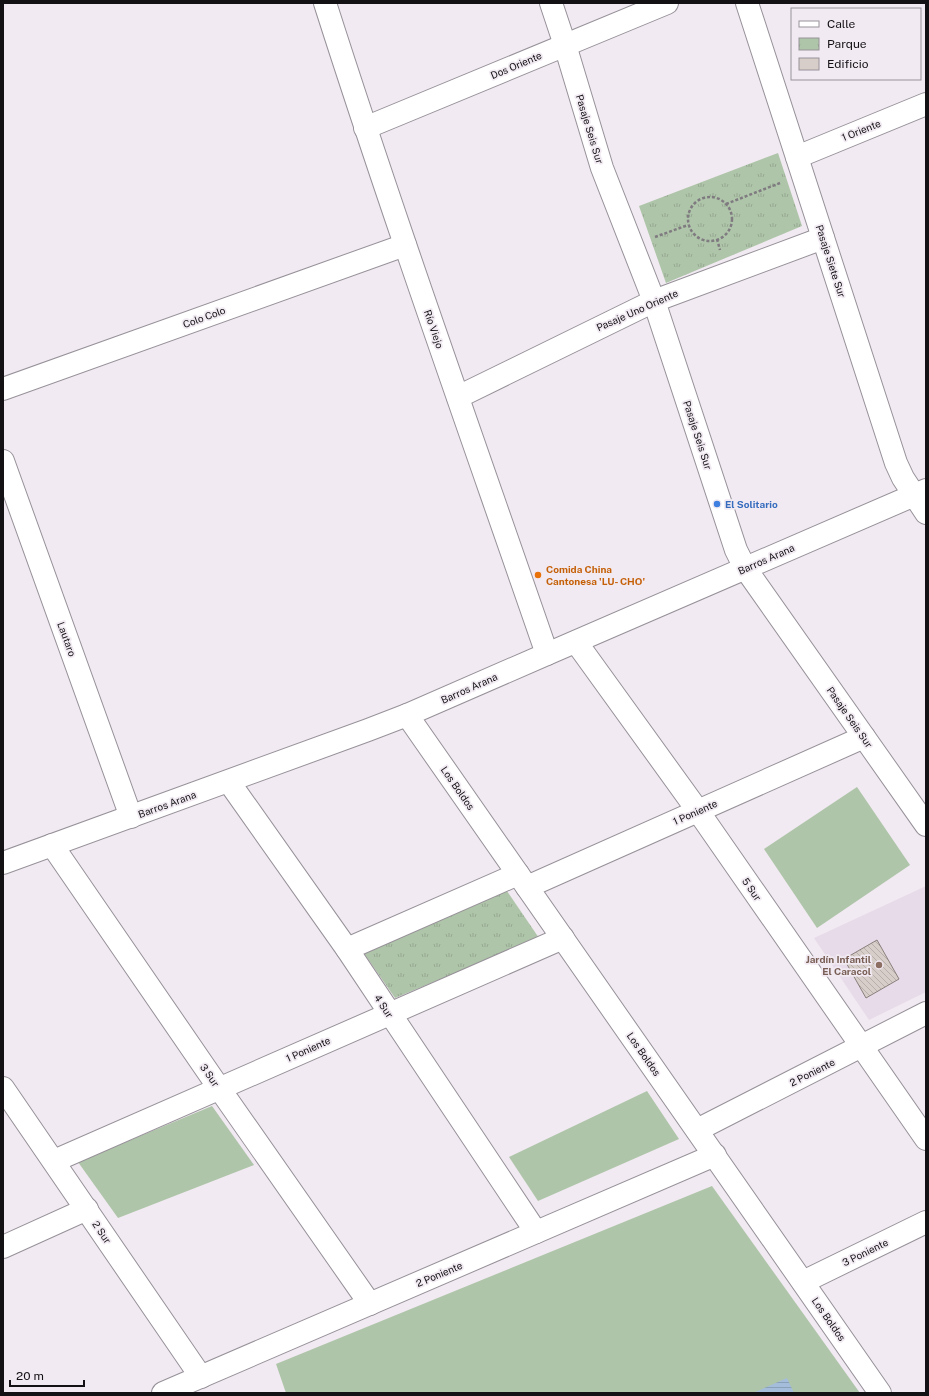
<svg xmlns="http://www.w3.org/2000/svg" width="929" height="1396" viewBox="0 0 929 1396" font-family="'Public Sans',sans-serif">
  <defs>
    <pattern id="park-tufts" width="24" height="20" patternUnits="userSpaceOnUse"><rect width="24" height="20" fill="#afc5a9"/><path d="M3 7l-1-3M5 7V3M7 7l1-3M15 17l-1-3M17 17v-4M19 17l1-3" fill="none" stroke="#96a891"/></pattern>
    <pattern id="water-rules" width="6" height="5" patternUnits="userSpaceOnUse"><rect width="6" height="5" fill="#a3bdda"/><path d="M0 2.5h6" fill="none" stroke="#8ba1ba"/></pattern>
    <pattern id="building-back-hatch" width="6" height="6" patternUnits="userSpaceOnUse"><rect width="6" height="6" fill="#d7cdc9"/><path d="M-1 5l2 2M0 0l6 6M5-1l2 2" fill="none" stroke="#b8afac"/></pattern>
  </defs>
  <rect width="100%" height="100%" fill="#f1eaf2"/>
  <polygon fill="#e7dbe9" points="926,886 926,992 869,1020 814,938"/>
  <g fill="#afc5a9">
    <polygon points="857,787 910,865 817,928 764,849"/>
    <polygon points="647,1091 679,1139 538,1201 509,1157"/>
    <polygon points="212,1106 254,1165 118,1218 78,1162"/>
    <polygon points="712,1186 860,1393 286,1393 276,1364"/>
  </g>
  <g fill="url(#park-tufts)">
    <polygon points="778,153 802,226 666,283 639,206"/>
    <polygon points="507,891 539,938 395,998 361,949"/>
  </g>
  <polygon fill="url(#water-rules)" points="787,1378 794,1393 753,1393"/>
  <polygon fill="url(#building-back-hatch)" stroke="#89807c" points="877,940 899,979 866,998 844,959"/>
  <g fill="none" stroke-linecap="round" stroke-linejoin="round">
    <defs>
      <g id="minor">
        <polyline points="551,3 565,45 602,168 654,301 736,550 745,568 926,825"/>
        <polyline points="747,3 896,463 903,478 926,513"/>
        <polyline points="365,128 667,3"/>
        <polyline points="797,157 926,104"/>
        <polyline points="3,389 405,245"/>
        <polyline points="458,397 654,301 823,238"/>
        <polyline points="3,461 131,817"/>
        <polyline points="576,642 698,811 926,1139"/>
        <polyline points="547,654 926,490"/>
        <polyline points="407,715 880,1393"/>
        <polyline points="229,782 347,949 536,1232"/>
        <polyline points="52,845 219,1088 370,1304"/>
        <polyline points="527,887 864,737"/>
        <polyline points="347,949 518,874"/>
        <polyline points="3,1088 201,1377"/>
        <polyline points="697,1130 926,1013"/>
        <polyline points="54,1161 563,938"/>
        <polyline points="3,1247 87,1209"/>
        <polyline points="803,1282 926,1222"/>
        <polyline points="163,1393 715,1155"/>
      </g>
      <path id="major" d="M3 863 368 730 407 715 547 654C472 437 395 222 325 3"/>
    </defs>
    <use href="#minor" stroke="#979199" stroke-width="24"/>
    <use href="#major" stroke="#979199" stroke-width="24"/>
    <g stroke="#7f7b80" stroke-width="2.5" stroke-dasharray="3 2" stroke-linecap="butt">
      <circle cx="710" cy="219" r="22"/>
      <polyline points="726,204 780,183"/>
      <polyline points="655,237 688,225"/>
      <polyline points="717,239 720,250"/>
    </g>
    <use href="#minor" stroke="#fff" stroke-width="22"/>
    <use href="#major" stroke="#fff" stroke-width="22"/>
  </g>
  <circle fill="#3f7fe0" stroke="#f1eaf2" stroke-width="1.5" cx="717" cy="504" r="4"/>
  <circle fill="#e8710a" stroke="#f1eaf2" stroke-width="1.5" cx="538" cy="575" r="4"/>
  <circle fill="#8d6e63" stroke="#f1eaf2" stroke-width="1.5" cx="879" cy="965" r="4"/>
  <g text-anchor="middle" stroke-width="3.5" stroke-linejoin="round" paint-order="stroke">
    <g font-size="10" fill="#131114" stroke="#f1eaf2">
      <text transform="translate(516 65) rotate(-23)" y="4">Dos Oriente</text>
      <text transform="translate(590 129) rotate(73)" y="4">Pasaje Seis Sur</text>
      <text transform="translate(861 130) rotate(-22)" y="4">1 Oriente</text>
      <text transform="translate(831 261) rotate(72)" y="4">Pasaje Siete Sur</text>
      <text transform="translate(637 310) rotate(-24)" y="4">Pasaje Uno Oriente</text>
      <text transform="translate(204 317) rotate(-20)" y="4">Colo Colo</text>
      <text transform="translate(434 329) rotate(71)" y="4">Río Viejo</text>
      <text transform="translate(698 435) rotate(72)" y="4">Pasaje Seis Sur</text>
      <text transform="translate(766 559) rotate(-24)" y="4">Barros Arana</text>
      <text transform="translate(67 639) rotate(70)" y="4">Lautaro</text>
      <text transform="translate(469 688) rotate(-24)" y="4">Barros Arana</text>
      <text transform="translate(850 717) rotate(55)" y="4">Pasaje Seis Sur</text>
      <text transform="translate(458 788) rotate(55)" y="4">Los Boldos</text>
      <text transform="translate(167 804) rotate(-20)" y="4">Barros Arana</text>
      <text transform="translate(695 812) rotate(-24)" y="4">1 Poniente</text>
      <text transform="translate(752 889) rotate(55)" y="4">5 Sur</text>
      <text transform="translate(384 1006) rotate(57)" y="4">4 Sur</text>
      <text transform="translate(308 1049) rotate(-24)" y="4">1 Poniente</text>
      <text transform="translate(644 1054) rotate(55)" y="4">Los Boldos</text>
      <text transform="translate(812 1072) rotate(-27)" y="4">2 Poniente</text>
      <text transform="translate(210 1075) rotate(55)" y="4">3 Sur</text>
      <text transform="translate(102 1232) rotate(56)" y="4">2 Sur</text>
      <text transform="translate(865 1252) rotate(-26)" y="4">3 Poniente</text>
      <text transform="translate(439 1274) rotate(-23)" y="4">2 Poniente</text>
      <text transform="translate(829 1319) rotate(55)" y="4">Los Boldos</text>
    </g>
    <g font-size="10" font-weight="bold" fill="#366cbe" stroke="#f1eaf2" text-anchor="start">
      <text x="725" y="508">El Solitario</text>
    </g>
    <g font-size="10" font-weight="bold" fill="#c56008" stroke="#f1eaf2" text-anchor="start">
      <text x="546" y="573">Comida China<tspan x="546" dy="12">Cantonesa 'LU- CHO'</tspan></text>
    </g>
    <g font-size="10" font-weight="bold" fill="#785e54" stroke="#f1eaf2" text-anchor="end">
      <text x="871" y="963">Jardín Infantil<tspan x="871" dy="12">El Caracol</tspan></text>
    </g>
  </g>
  <rect width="929" height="1396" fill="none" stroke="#131114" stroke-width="8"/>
  <rect x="791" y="8" width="130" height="72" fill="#f1eaf2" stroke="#989399"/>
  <rect x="799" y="21" width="20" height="6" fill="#ffffff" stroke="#989399"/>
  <text x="827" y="28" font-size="12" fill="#131114">Calle</text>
  <rect x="799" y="38" width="20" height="12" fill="url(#park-tufts)" stroke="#989399"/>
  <text x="827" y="48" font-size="12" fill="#131114">Parque</text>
  <rect x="799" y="58" width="20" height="12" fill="#d7cdc9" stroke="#989399"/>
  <text x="827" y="68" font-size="12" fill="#131114">Edificio</text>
  <path d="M10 1380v6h74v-6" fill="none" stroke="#131114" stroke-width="2"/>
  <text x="16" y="1380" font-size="12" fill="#131114" stroke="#f1eaf2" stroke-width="3" paint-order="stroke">20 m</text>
</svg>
